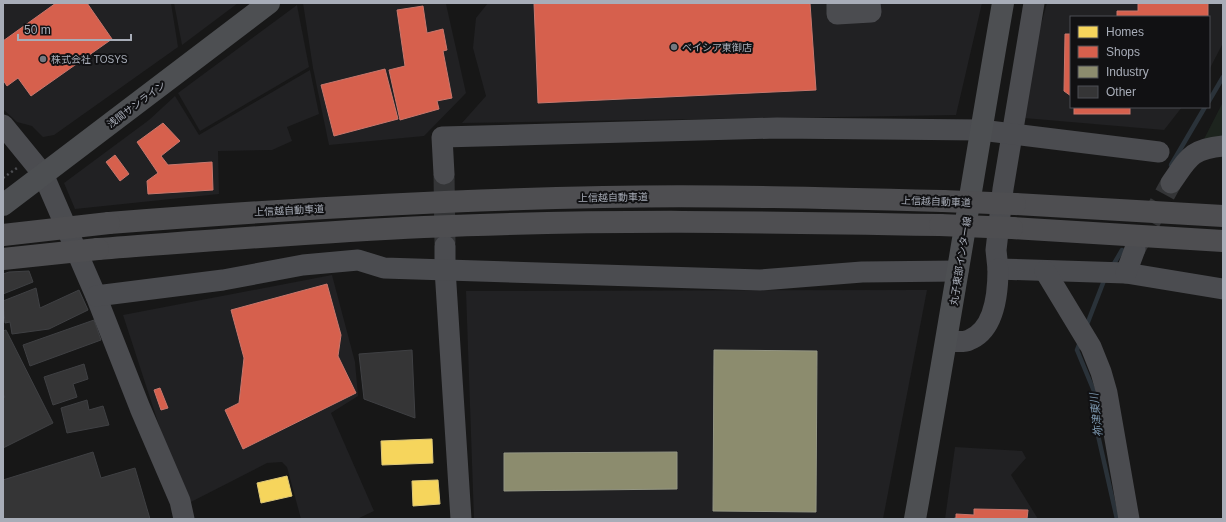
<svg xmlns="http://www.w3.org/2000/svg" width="1226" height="522" viewBox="0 0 1226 522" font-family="Helvetica,'Noto Sans JP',sans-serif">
  <rect width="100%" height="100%" fill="#171717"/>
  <g fill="#212123">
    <polygon points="3,3 171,3 178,47 54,135 43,137 32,126 17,122 3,109"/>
    <polygon points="174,3 238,3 182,45"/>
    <polygon points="303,3 446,4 466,93 424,136 329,145 313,68"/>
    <polygon points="488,3 982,3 956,115 462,123 486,96 473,48 476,18"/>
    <polygon points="1047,3 1223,3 1223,43 1209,70 1209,17 1071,17 1071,107 1182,107 1164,130 1024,118 1034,50"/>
    <polygon points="297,5 309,67 200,131 178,93"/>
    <polygon points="310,70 319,114 287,127 292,141 272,150 218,151 219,194 75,209 64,183 149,120 175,96 199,135"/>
    <polygon points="332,275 355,362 358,396 331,413 374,511 357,519 301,519 287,467 282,462 267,463 185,505 123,315"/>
    <polygon points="927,290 883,519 474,519 466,291"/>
    <polygon points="955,447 1022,451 1026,458 1011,475 1038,519 945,519"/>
  </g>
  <polygon fill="#1d241e" points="1223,102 1223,142 1203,141"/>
  <g fill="#f6d55c" stroke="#dfc978">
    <polygon points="432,439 433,463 382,465 381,441"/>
    <polygon points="287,476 292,496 261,503 257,483"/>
    <polygon points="438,480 440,504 413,506 412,481"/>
  </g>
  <g fill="#d6604d" stroke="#c8776d">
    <polygon points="56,3 87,3 112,39 31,96 18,78 7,86 3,80 3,41"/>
    <polygon points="534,3 810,3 816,90 538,103"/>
    <polygon points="1138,3 1208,3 1208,17 1117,17 1117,11 1138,11"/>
    <polygon points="423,6 427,33 443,29 447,50 443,51 452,98 437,101 439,109 400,120 389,70 405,66 397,10"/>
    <polygon points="1065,34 1071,34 1071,96 1064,91"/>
    <polygon points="385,69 398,119 334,136 321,85"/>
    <rect x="1074" y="107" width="56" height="7"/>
    <polygon points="163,123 180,141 161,156 168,165 212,162 213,190 148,194 147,181 158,173 137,142"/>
    <polygon points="115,155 129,174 120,181 106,162"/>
    <polygon points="327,284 341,335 338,356 356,393 243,449 225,410 239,403 244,358 231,310"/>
    <polygon points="160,388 168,408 161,410 154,390"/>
    <polygon points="974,509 1028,510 1027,519 951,519 956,518 956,514 974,515"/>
  </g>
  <g fill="#8c8c6e" stroke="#949684">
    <polygon points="714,350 817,351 816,512 713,511"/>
    <polygon points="677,452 677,489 504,491 504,453"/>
  </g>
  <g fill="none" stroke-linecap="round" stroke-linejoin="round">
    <g stroke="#2a3239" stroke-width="4.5">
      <polyline points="1209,101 1223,77"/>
      <polyline points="1171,165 1205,107"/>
      <polyline points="1112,267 1122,250"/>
      <polyline points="1086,327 1105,278"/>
      <polyline points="1080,342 1077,350 1096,396 1095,422 1117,519"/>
    </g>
  </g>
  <g fill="#353536" stroke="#3f4043">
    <polygon points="29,271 33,282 3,294 3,274 9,272"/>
    <polygon points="36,288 40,308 79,290 88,310 49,329 12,334 10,322 5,323 3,301"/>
    <polygon points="94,320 101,340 30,366 23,345"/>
    <polygon points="6,330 53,423 3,448 3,398 5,397 3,394 3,331"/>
    <polygon points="412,350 415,418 364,399 359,354"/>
    <polygon points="84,364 88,379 73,384 77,397 53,405 44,377"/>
    <polygon points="87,400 89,410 103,406 109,425 67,433 61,408"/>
    <polygon points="93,452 101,478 135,468 150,519 3,519 3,480"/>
  </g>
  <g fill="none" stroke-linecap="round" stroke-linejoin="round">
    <g stroke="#343537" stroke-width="21" stroke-dasharray="21 10" stroke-linecap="butt">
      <polyline points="444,174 445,244"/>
      <polyline points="1135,249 1171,183"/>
    </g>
    <polyline stroke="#4d4e52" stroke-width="2.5" stroke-dasharray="2 3" stroke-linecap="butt" points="3,178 17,168"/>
    <g stroke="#4b4c50" stroke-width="21">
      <polyline points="837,3 837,14 871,12 870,3"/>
      <polyline points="1034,3 1003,189 996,250 998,269 1126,273 1223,289"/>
      <polyline points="3,125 43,174 96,296 140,408 180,501 184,519"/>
      <polyline points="444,174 442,137 777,128 981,130 1159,152"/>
      <path d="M1171 183C1188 159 1190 149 1223 146"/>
      <polyline points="445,246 445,269 461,519"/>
      <polyline points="1045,271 1091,347 1101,372 1107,393 1129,519"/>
      <polyline points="1126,273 1135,249"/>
      <polyline points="96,296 223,280 303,265 358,260 384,268 760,280 862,272 958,271"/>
      <path d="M947 341C954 341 963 343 969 340 995 330 998 293 998 269"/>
    </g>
    <g stroke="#4d4f52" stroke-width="22">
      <polyline points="3,205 269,3"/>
      <path d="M915 519C946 347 973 175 1003 3"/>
    </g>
    <g stroke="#4e4e51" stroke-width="22">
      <polyline points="1015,204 1223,216"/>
      <path d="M109 223C274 210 438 200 603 197 717 195 830 198 943 201"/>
      <polyline points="1012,228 1223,241"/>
      <path d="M98 249C207 241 315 232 424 227 596 219 768 222 940 225"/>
    </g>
    <g stroke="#4e4e51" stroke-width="22">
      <polyline points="943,201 1015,204"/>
      <polyline points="940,225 1012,228"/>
      <polyline points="3,235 109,223"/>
      <polyline points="3,259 98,249"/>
    </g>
  </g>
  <g fill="#757880" stroke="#111113" stroke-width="1.5">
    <circle cx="674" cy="47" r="4"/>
    <circle cx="43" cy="59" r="4"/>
  </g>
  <g text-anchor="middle" stroke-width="4" stroke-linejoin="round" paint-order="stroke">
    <g font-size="10" fill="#a8adb8" stroke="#111113" text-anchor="start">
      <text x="682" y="51">ベイシア東御店</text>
      <text x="51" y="63">株式会社 TOSYS</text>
    </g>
    <g font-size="10" fill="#a8adb8" stroke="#111113">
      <text transform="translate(136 104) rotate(-37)" y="4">浅間サンライン</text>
      <text transform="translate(613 197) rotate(-1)" y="4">上信越自動車道</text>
      <text transform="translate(936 201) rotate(2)" y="4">上信越自動車道</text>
      <text transform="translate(289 210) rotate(-3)" y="4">上信越自動車道</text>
      <text transform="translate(960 261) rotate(-81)" y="4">丸子東部インター線</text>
    </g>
    <g font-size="11" font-style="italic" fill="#7f9bb3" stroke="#111113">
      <text transform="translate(1096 415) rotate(-96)" y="4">祢津東川</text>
    </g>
  </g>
  <rect width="1226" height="522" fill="none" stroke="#a8adb8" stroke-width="8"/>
  <rect x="1070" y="16" width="140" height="92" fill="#111113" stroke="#4d4f55"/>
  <rect x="1078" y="26" width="20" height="12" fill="#f6d55c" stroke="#4d4f55"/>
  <text x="1106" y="36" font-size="12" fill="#a8adb8">Homes</text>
  <rect x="1078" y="46" width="20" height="12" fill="#d6604d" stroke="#4d4f55"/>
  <text x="1106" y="56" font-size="12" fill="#a8adb8">Shops</text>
  <rect x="1078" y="66" width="20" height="12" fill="#8c8c6e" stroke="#4d4f55"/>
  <text x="1106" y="76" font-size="12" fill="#a8adb8">Industry</text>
  <rect x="1078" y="86" width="20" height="12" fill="#353536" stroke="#4d4f55"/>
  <text x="1106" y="96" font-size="12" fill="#a8adb8">Other</text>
  <path d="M18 34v6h113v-6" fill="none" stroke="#a8adb8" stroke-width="2"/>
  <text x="24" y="34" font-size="12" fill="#a8adb8" stroke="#111113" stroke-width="3" paint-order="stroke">50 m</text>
</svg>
